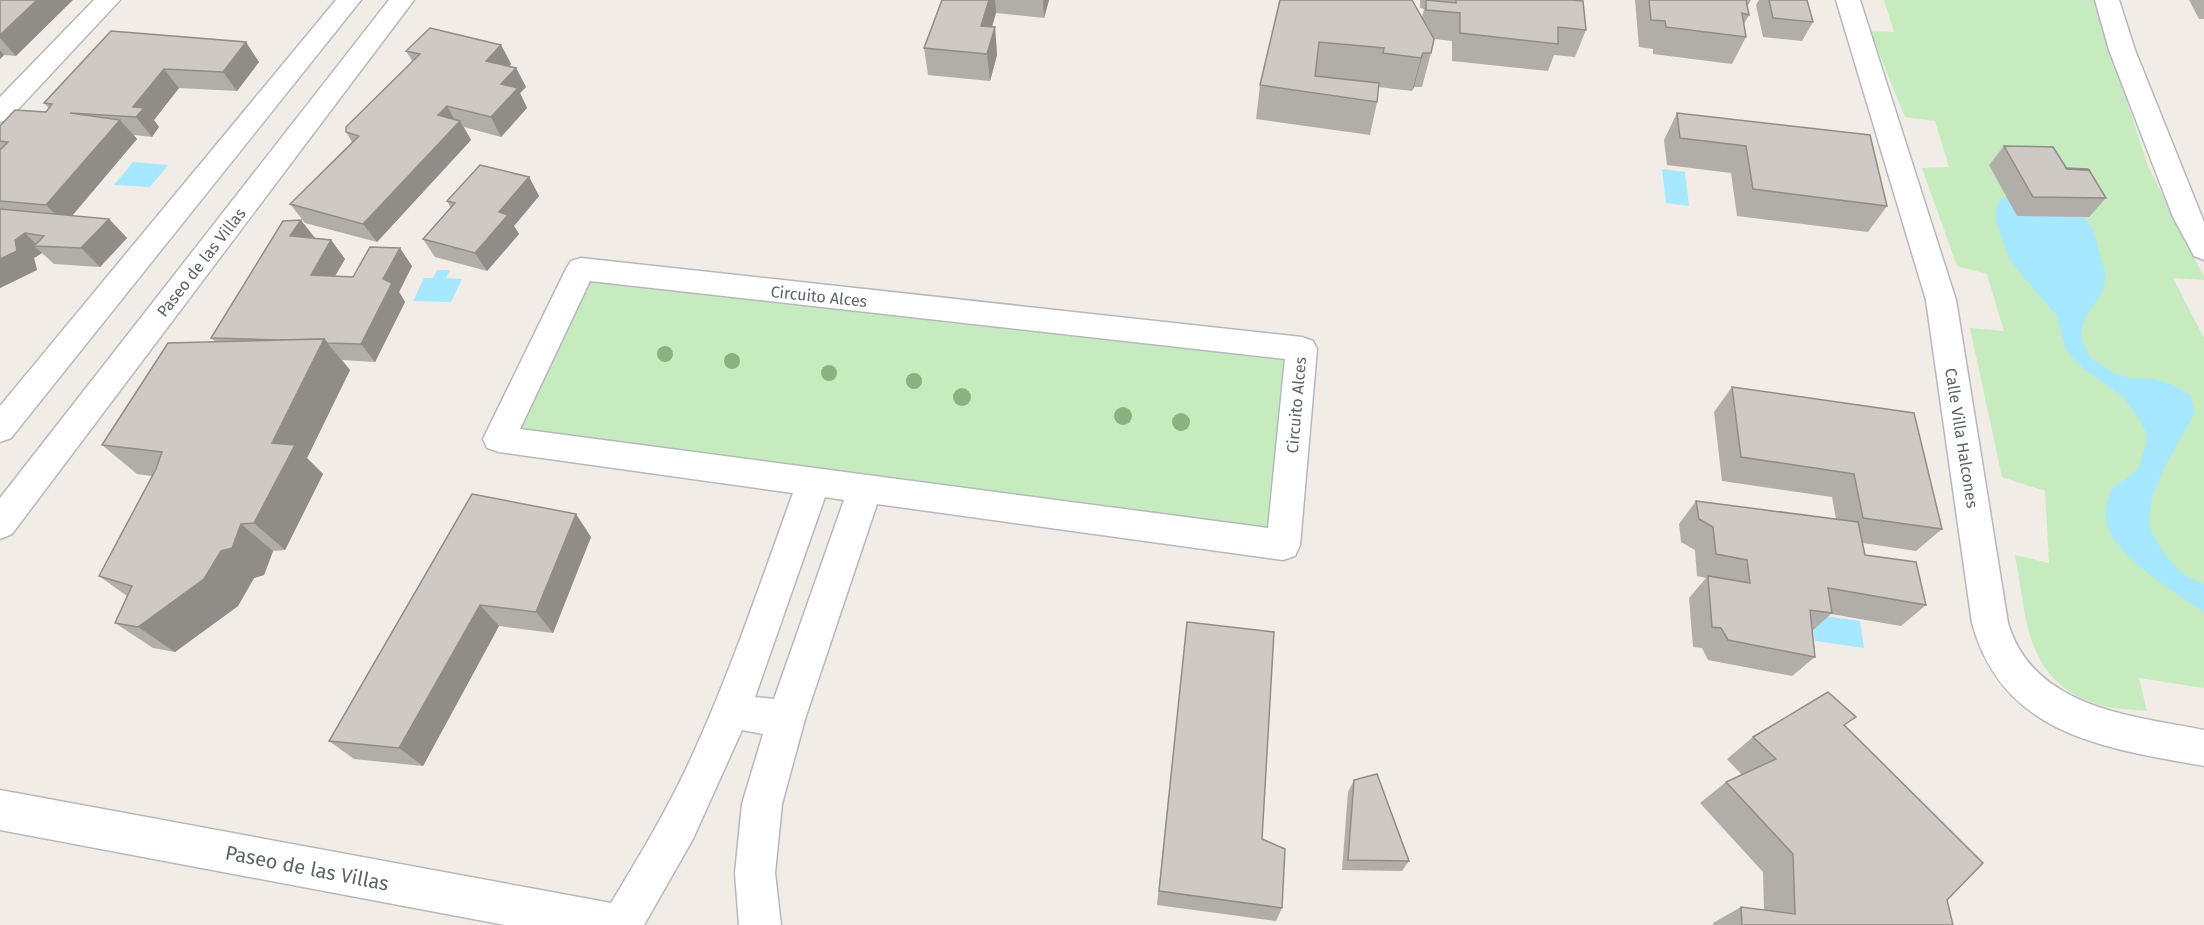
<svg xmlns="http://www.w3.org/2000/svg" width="2204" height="925" viewBox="0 0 2204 925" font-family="'Fira Sans',sans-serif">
  <rect width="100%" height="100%" fill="#f1ece5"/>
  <g fill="#c6ebbf">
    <path d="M1884 0H2094L2148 166 2204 277V280L2173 278 2204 338V688L2139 678 2147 711C2131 709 2112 709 2096 704 2024 680 2027 618 2015 555L2049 563 2045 491 2002 477 1970 328 2004 331 1987 274 1957 266 1922 168 1949 167 1935 121 1905 117 1870 31 1894 32Z"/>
    <polygon points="588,277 1288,360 1269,534 513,428"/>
  </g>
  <g fill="#a6e8ff">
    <polygon points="133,162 168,165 150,187 114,185"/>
    <polygon points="1662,169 1685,172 1689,206 1666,203"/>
    <path d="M2020 195 2078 208 2093 230 2106 275 2103 291 2086 316 2082 327V341L2091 358 2114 373 2134 379 2151 378 2171 384 2190 395 2195 413C2180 441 2141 498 2151 529 2153 537 2160 547 2165 554 2176 569 2186 578 2204 584V612C2176 593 2113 556 2106 521 2104 512 2109 498 2111 489L2138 470 2146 444 2147 434 2139 419 2123 397 2085 370 2066 350 2057 316 2011 262 1996 222V208L2000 199Z"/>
    <polygon points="437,270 450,270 446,278 462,279 451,302 413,301 424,278 433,278"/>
    <polygon points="1811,614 1860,621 1864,648 1815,641"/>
  </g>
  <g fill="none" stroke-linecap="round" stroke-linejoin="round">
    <defs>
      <g id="minor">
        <polygon points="94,0 120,0 9,119 0,122 0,97"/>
        <polygon points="336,0 361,0 11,438 0,442 0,406"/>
        <polygon points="389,0 414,0 12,534 0,539 0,498"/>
        <path d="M1836 0H1860L1956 300 2008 623C2033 708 2131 716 2204 730V766C2105 748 2003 736 1972 623L1926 300Z"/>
        <polygon points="2095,0 2119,0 2135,50 2204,222 2204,260 2194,256 2173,217 2109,50"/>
        <path d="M581 258 1302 337 1313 341 1317 349 1300 545 1295 556 1283 560 877 504 805 719 782 804 775 873 781 925H739L735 873 742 804 763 734 742 730 693 839 644 925H505L0 830V790L611 903C640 855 669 807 692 756 731 671 761 581 793 493L499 452 487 448 483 439 566 269 571 261ZM590 281 1285 359 1268 528 520 429ZM825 497 844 500 774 699 755 697Z"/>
      </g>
    </defs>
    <use href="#minor" stroke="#b5b9bd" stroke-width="3"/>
    <use href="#minor" fill="#fff" fill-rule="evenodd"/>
  </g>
  <g fill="#8ab17e">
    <circle cx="665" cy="354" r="8"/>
    <circle cx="732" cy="361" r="8"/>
    <circle cx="829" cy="373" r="8"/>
    <circle cx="914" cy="381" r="8"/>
    <circle cx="962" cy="397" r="9"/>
    <circle cx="1123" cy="416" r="9"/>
    <circle cx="1181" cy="422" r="9"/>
  </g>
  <g fill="#b1ada9">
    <polygon points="0,0 16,56 4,55 0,59"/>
    <polygon points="942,0 1049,0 1044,18 996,13 992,27 995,27 997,55 990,81 928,75 924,48"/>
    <polygon points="1280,0 1422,17 1424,9 1420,8 1420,0 1571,0 1586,30 1575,57 1554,55 1548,71 1452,61 1452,41 1434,39 1431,53 1422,87 1414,87 1412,91 1378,87 1377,102 1370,135 1256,119 1260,85"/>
    <polygon points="1635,0 1751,0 1747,7 1749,15 1744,24 1746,37 1732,64 1653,54 1653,49 1639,47"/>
    <polygon points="1759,0 1807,0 1813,22 1802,41 1763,37 1756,5"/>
    <polygon points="2189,0 2204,0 2204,19 2199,19"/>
    <polygon points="111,31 259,62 237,91 179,88 154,120 159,127 152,137 134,135 137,139 72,216 109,219 127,238 100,267 54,264 42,253 34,258 37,270 0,288 0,126 46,112 49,108 44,103"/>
    <polygon points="501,45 511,64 509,66 516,68 526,87 520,93 527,108 501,137 464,127 471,140 377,242 305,223 290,204 352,142 346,132 413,62 406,51"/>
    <polygon points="1677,113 1887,206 1868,232 1737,216 1731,173 1667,165 1664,140"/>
    <polygon points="2004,146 2066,168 2106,198 2089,217 2017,216 1989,165"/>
    <polygon points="529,177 539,196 514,226 519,234 487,271 435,257 423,239 451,208 447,201"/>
    <polygon points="315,238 331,240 345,259 335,276 353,277 412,266 399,292 405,302 375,362 342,360 350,370 307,458 323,474 285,550 273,551 264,575 254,578 238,606 175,652 153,648 115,623 127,596 99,576 152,476 137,474 102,445 216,342 211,338"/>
    <polygon points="1732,387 1942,529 1916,551 1863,543 1865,555 1926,605 1901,626 1831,614 1812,631 1815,657 1792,676 1708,660 1702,648 1693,647 1689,598 1706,578 1697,576 1695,550 1681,542 1679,524 1696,501 1836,519 1832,497 1722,481 1714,412"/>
    <polygon points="472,494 591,537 553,633 499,626 423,766 354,759 329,741"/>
    <polygon points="1187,622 1262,839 1282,908 1276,921 1157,905"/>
    <polygon points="1856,717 1844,725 1947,900 1953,925 1713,925 1713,923 1741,907 1764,910 1763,872 1700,803 1726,782 1742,775 1727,759 1753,737"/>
    <polygon points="1354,780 1409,861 1402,871 1342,870 1348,792"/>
  </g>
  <g fill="#908d89">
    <polygon points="37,0 73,0 16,56 0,38 0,35"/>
    <polygon points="989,0 995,0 996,13 984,53 981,26"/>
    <polygon points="1043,0 1049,0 1044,18"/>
    <polygon points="995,27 997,55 990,81 987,54"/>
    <polygon points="246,42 259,62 237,91 223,72"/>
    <polygon points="501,45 511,64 496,80 486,61"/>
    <polygon points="0,50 4,55 0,59"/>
    <polygon points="1423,53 1414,87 1412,91 1421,58"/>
    <polygon points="516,68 526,87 520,93 527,108 501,137 491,117 501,84"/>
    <polygon points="164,69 179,88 154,120 159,127 152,137 136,117 133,107"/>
    <polygon points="447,106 457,124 460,121 471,140 377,242 363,224 438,115"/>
    <polygon points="120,120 137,139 65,224 46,205"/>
    <polygon points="529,177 539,196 514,226 519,234 487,271 475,253 499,212"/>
    <polygon points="109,219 127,238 100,267 81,248"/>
    <polygon points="301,220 315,238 290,236"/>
    <polygon points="25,233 38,246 34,246 42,253 34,258 37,270 0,288 0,259 15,240"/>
    <polygon points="331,240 345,259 325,293 311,275"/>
    <polygon points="400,248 412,266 399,292 405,302 375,362 361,344 383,279"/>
    <polygon points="324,339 350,370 307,458 323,474 285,550 254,523 272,443"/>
    <polygon points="576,514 591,537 553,633 536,612"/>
    <polygon points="241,524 273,551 264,575 254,578 238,606 175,652 138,627 221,551"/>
    <polygon points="480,605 499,626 423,766 399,748"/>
  </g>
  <g fill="#cec9c4" stroke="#908d89" stroke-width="1.5">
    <polygon points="0,0 37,0 0,35"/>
    <polygon points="942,0 989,0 981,26 995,27 987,54 924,48"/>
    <polygon points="1280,0 1412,0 1434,39 1431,53 1423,53 1421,58 1383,53 1384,48 1319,42 1315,76 1379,83 1377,102 1260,85"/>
    <polygon points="1426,0 1456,3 1456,0 1571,0 1583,1 1586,30 1558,27 1558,44 1460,33 1460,13 1426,10"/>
    <polygon points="1649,0 1746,0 1749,15 1742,13 1746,37 1666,27 1665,21 1651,20"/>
    <polygon points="1769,0 1807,0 1813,22 1773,18"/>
    <polygon points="430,28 501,45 486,61 516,68 501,84 518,88 491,117 447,106 438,115 460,121 363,224 290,204 359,136 346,132 346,127 420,54 406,51"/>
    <polygon points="111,31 246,42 223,72 164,69 133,107 144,108 136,117 70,113 120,120 46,205 0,201 0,150 8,142 0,141 0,126 15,110 46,112 52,104 44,103"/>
    <polygon points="1677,113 1870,135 1887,206 1753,189 1746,146 1680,138"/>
    <polygon points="2004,146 2053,147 2067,169 2089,170 2106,198 2033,197"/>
    <polygon points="480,165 529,177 499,212 508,215 475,253 423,239 455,203 447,201"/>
    <polygon points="2066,168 2088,169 2089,170 2067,169"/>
    <polygon points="0,209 109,219 81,248 34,246 44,236 25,233 15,240 17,251 0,259"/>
    <polygon points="301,220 290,236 331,240 311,275 353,277 370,247 400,248 383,279 392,283 361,344 327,343 324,339 278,340 211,338 283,221"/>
    <polygon points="324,339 272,443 295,445 254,523 241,524 232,548 221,551 204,579 138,627 115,623 132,586 99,576 156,469 162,452 102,445 168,343"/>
    <polygon points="1732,387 1914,413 1942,529 1863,518 1854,474 1741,457"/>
    <polygon points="472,494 576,514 536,612 480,605 399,748 329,741"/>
    <polygon points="1696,501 1858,522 1865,555 1916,562 1926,605 1828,588 1832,613 1810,610 1815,657 1728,640 1721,628 1712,627 1708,576 1750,583 1747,560 1716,554 1713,527 1699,519"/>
    <polygon points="1187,622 1274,632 1262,839 1285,849 1282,908 1159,891"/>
    <polygon points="1828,692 1856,717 1844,725 1983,863 1947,900 1953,925 1742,925 1741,907 1795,914 1793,854 1726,782 1776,759 1753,737"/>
    <polygon points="1377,774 1409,861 1348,860 1354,780"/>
  </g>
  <g text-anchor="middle" stroke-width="5" stroke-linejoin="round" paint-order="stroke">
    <g font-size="16" fill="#5c6367" stroke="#fff">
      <text transform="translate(201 262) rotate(-52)" y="6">Paseo de las Villas</text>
      <text transform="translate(819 296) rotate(6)" y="6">Circuito Alces</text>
      <text transform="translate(1296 405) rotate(-85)" y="6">Circuito Alces</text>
      <text transform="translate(1962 438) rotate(81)" y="6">Calle Villa Halcones</text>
    </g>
    <g font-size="20" fill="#5c6367" stroke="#fff">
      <text transform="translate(307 868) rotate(11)" y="7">Paseo de las Villas</text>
    </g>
  </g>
</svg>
